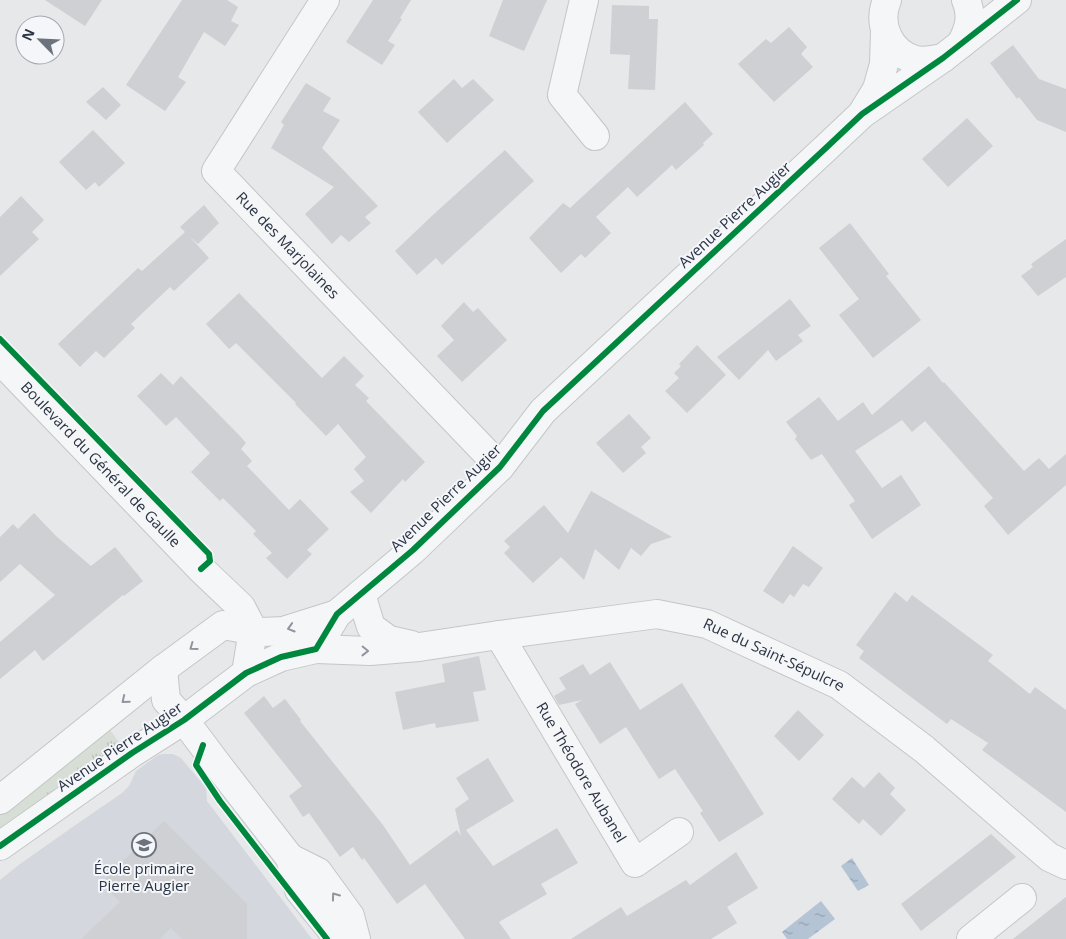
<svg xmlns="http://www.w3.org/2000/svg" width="1066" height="939" viewBox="0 0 1066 939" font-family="'Open Sans',sans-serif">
  <defs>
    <pattern id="grass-tufts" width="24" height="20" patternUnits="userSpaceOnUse" patternTransform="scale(1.25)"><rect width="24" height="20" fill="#d6ded6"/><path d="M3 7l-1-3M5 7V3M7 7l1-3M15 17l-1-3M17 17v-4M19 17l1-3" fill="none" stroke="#b8bfb9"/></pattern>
    <pattern id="water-ripples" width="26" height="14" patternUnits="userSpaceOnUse" patternTransform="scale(1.25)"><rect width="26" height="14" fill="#b4c4d5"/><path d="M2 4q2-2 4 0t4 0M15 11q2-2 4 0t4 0" fill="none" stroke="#93a0af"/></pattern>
  </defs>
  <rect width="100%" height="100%" fill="#e6e8ea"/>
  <polygon fill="#d4d7dd" points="164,754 173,754 181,758 206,788 207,801 312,939 0,939 0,880 20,864 74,826 122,793 129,786 136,771 158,755"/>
  <polygon fill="url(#grass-tufts)" points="107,726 122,746 0,833 0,814"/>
  <g fill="url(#water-ripples)">
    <polygon points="852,858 869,885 858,891 841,866"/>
    <polygon points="821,901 835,919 808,939 787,939 782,932"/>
  </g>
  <g fill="#ced0d3">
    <polygon points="45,0 102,0 85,26"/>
    <polygon points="182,0 227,0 238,7 231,21 239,25 225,46 204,32 178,77 186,82 165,111 126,85"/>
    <polygon points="373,0 411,0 400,18 402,19 388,41 395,45 382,65 346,42"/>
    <polygon points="503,0 547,0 524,51 489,36"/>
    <polygon points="612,5 649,6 649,19 658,19 655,90 628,89 630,55 610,54"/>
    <polygon points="789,27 807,47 801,54 813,67 774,102 738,64 766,39 771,43"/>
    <polygon points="1013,45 1039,79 1066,89 1066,132 1037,120 1019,97 1017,99 990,63"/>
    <polygon points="454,79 462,88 473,79 494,100 447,143 418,112"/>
    <polygon points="306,83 331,98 323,111 340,120 322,148 378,206 365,217 371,223 349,242 341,235 332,244 305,214 334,187 271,148 284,125 281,122"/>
    <polygon points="103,87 121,105 106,120 86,102"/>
    <polygon points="685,102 713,134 703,143 704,145 676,170 672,165 637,197 628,187 596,217 611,233 585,258 581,254 561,273 529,238 563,203 570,208"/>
    <polygon points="967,118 993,146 948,187 922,159"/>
    <polygon points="93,130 125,163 99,187 95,182 86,190 59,162"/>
    <polygon points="505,150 534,181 442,265 436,258 417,275 395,251 435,213"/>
    <polygon points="21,196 44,220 32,232 39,239 0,276 0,217"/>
    <polygon points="204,205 219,223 198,244 190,237 209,258 174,291 170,287 131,324 135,328 104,358 96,351 80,367 58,344 138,268 142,271 185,232 180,227"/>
    <polygon points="850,223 889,274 886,276 921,320 873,358 839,315 859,299 819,248"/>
    <polygon points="1066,239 1066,277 1038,296 1021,276 1033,267 1031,264"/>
    <polygon points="239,293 322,378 344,356 364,376 355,385 369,398 366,401 425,462 405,482 403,479 371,513 350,492 364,481 354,469 366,457 338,424 326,436 295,404 296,403 236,343 229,349 206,324"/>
    <polygon points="790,299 811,326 798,335 803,341 776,361 768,350 739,380 717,357"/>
    <polygon points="464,302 473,312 478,308 507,340 462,382 437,356 454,340 441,326"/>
    <polygon points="697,345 726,375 687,413 665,391 679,378 674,373 681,366 679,364"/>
    <polygon points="929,366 943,383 944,382 1024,471 1039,458 1049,469 1066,454 1066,485 1008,535 984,506 993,498 925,421 912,432 902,420 855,451 882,488 901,475 921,505 872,539 849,505 855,501 822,454 811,460 795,439 797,436 786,422 819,397 838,421 863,402 872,415"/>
    <polygon points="161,373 173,385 181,376 240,436 246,443 241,449 252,461 247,466 289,510 300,499 329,529 307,550 312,554 287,579 266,558 272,553 253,534 256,531 223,498 220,501 191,472 210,453 176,417 166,426 137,396"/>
    <polygon points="629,414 651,438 641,447 646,453 623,473 596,443"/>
    <polygon points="591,491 672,537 651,544 641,556 631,548 619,570 595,549 584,580 561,557 533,583 504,553 510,547 504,541 544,505 568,533"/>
    <polygon points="34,513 56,536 91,566 115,547 143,581 124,596 123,595 43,661 35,650 0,679 0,642 55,595 20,564 0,582 0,537 13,524 18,529"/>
    <polygon points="793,546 823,568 809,587 803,584 794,597 790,594 783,604 763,591"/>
    <polygon points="895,592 907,602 912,595 993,655 988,661 1030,694 1035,687 1066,710 1066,812 982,750 988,743 951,719 947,724 859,658 864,651 856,645"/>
    <polygon points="479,656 486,690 473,692 479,721 436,728 435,723 403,730 395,692 445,682 442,664"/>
    <polygon points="610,662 640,710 682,683 764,814 719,842 700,813 703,811 675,769 659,779 626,727 600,744 575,704 582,700 559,705 554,696 566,689 559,678 583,664 590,675"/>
    <polygon points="264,696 273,708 285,699 301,720 300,721 383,825 410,865 457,830 461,836 455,809 469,799 456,778 488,758 514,801 466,830 493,866 557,828 578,863 541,884 547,894 499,922 511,939 465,939 425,884 397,904 364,858 362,860 353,847 340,857 309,813 303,817 289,796 302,786 244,713"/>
    <polygon points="798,710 824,735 799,761 774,736"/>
    <polygon points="879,772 895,788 890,794 906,810 881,836 863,819 859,824 832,799 852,777 864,788"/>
    <polygon points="164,821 247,904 247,939 182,939 171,928 160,939 81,939 120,902 101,883"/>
    <polygon points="991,834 1016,857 921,931 901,904"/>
    <polygon points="736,852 758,888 727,907 737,923 711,939 571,939 621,907 627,916 686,880 690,885"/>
    <polygon points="1066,897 1066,939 1013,939"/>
  </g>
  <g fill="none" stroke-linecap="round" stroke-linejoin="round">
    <defs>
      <g id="minor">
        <path id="s1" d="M325 0 216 171 500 467"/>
        <polyline points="584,0 562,95 595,136"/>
        <path d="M887 0C877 24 889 52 915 60 925 62 934 60 943 58"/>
        <path d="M961 44C969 29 973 16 966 0"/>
        <polyline points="863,112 877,89 884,64 885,31"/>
        <path id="s2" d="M0 360 201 569 241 607 253 630 246 673"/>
        <polyline points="361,594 371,627 389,640 411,645"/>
        <path id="s3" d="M499 635 635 863 679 832"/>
        <path id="s4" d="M316 649 370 651 419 647 499 635 657 614 707 624 839 685 924 749 1049 857 1066 865"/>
        <polyline points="163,669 166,700 184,720 217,764 290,858 299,890 333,932 347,939"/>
        <polyline points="0,800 163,669 223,625 262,632 283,631 337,614"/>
        <polyline points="0,846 132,753 184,720 246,673 281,657 316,649 337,614 413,550 500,467 543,411 828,146 862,114 943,58 1017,0"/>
        <polyline points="290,858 318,872 350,916 356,939"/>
        <polyline points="971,939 1022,898"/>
      </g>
    </defs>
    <use href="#minor" stroke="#c4c6c8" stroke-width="30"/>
    <use href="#minor" stroke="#f5f6f7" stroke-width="28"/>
    <defs>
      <g id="cycleway">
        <polyline points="0,339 209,554 210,561 201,569"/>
        <polyline points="203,745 196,765 220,801 327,939"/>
        <polyline points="0,846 132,753 184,720 246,673 281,657 316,649 337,614 413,550 500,467 543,411 828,146 862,114 943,58 1017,0"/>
      </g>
    </defs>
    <use href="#cycleway" stroke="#f4f6f9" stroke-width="9"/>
    <use href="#cycleway" stroke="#00873e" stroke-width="6"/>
  </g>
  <defs><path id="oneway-chevron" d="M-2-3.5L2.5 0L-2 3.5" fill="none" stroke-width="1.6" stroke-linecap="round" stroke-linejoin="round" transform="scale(1.25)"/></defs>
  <g stroke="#90959e">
    <use href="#oneway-chevron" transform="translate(291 628) rotate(163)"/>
    <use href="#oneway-chevron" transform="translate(193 647) rotate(144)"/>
    <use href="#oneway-chevron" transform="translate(365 651) rotate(1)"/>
    <use href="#oneway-chevron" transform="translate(125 700) rotate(141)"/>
    <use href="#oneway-chevron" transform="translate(335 896) rotate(-126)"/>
  </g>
  <defs>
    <symbol id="school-ring" viewBox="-11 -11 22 22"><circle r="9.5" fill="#f4f6f9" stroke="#6c737f" stroke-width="1.5"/><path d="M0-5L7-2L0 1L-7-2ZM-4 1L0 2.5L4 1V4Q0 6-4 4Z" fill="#6c737f"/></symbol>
  </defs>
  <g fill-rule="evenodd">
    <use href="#school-ring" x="130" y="831" width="28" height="28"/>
  </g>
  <g text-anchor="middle" stroke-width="4" stroke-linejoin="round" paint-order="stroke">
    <g font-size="15" fill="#2b3445" stroke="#f4f6f9">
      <text transform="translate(735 215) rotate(-43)" y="5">Avenue Pierre Augier</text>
      <text dy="5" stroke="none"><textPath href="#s1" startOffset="306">Rue des Marjolaines</textPath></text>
      <text dy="5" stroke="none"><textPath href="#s2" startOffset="145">Boulevard du Général de Gaulle</textPath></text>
      <text transform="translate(446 498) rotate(-44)" y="5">Avenue Pierre Augier</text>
      <text dy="5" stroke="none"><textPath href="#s4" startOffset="468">Rue du Saint-Sépulcre</textPath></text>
      <text transform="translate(120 747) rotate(-34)" y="5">Avenue Pierre Augier</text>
      <text dy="5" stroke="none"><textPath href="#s3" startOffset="160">Rue Théodore Aubanel</textPath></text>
    </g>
    <g font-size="15" fill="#2b3445" stroke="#f4f6f9">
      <text x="144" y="874">École primaire<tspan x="144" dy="17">Pierre Augier</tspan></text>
    </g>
  </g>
  <g transform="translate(40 40) rotate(294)"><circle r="24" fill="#f4f6f9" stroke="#a4a8b1"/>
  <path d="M0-4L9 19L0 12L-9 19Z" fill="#6c737f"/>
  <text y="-8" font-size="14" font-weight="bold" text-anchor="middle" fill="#2b3445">N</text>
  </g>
</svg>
